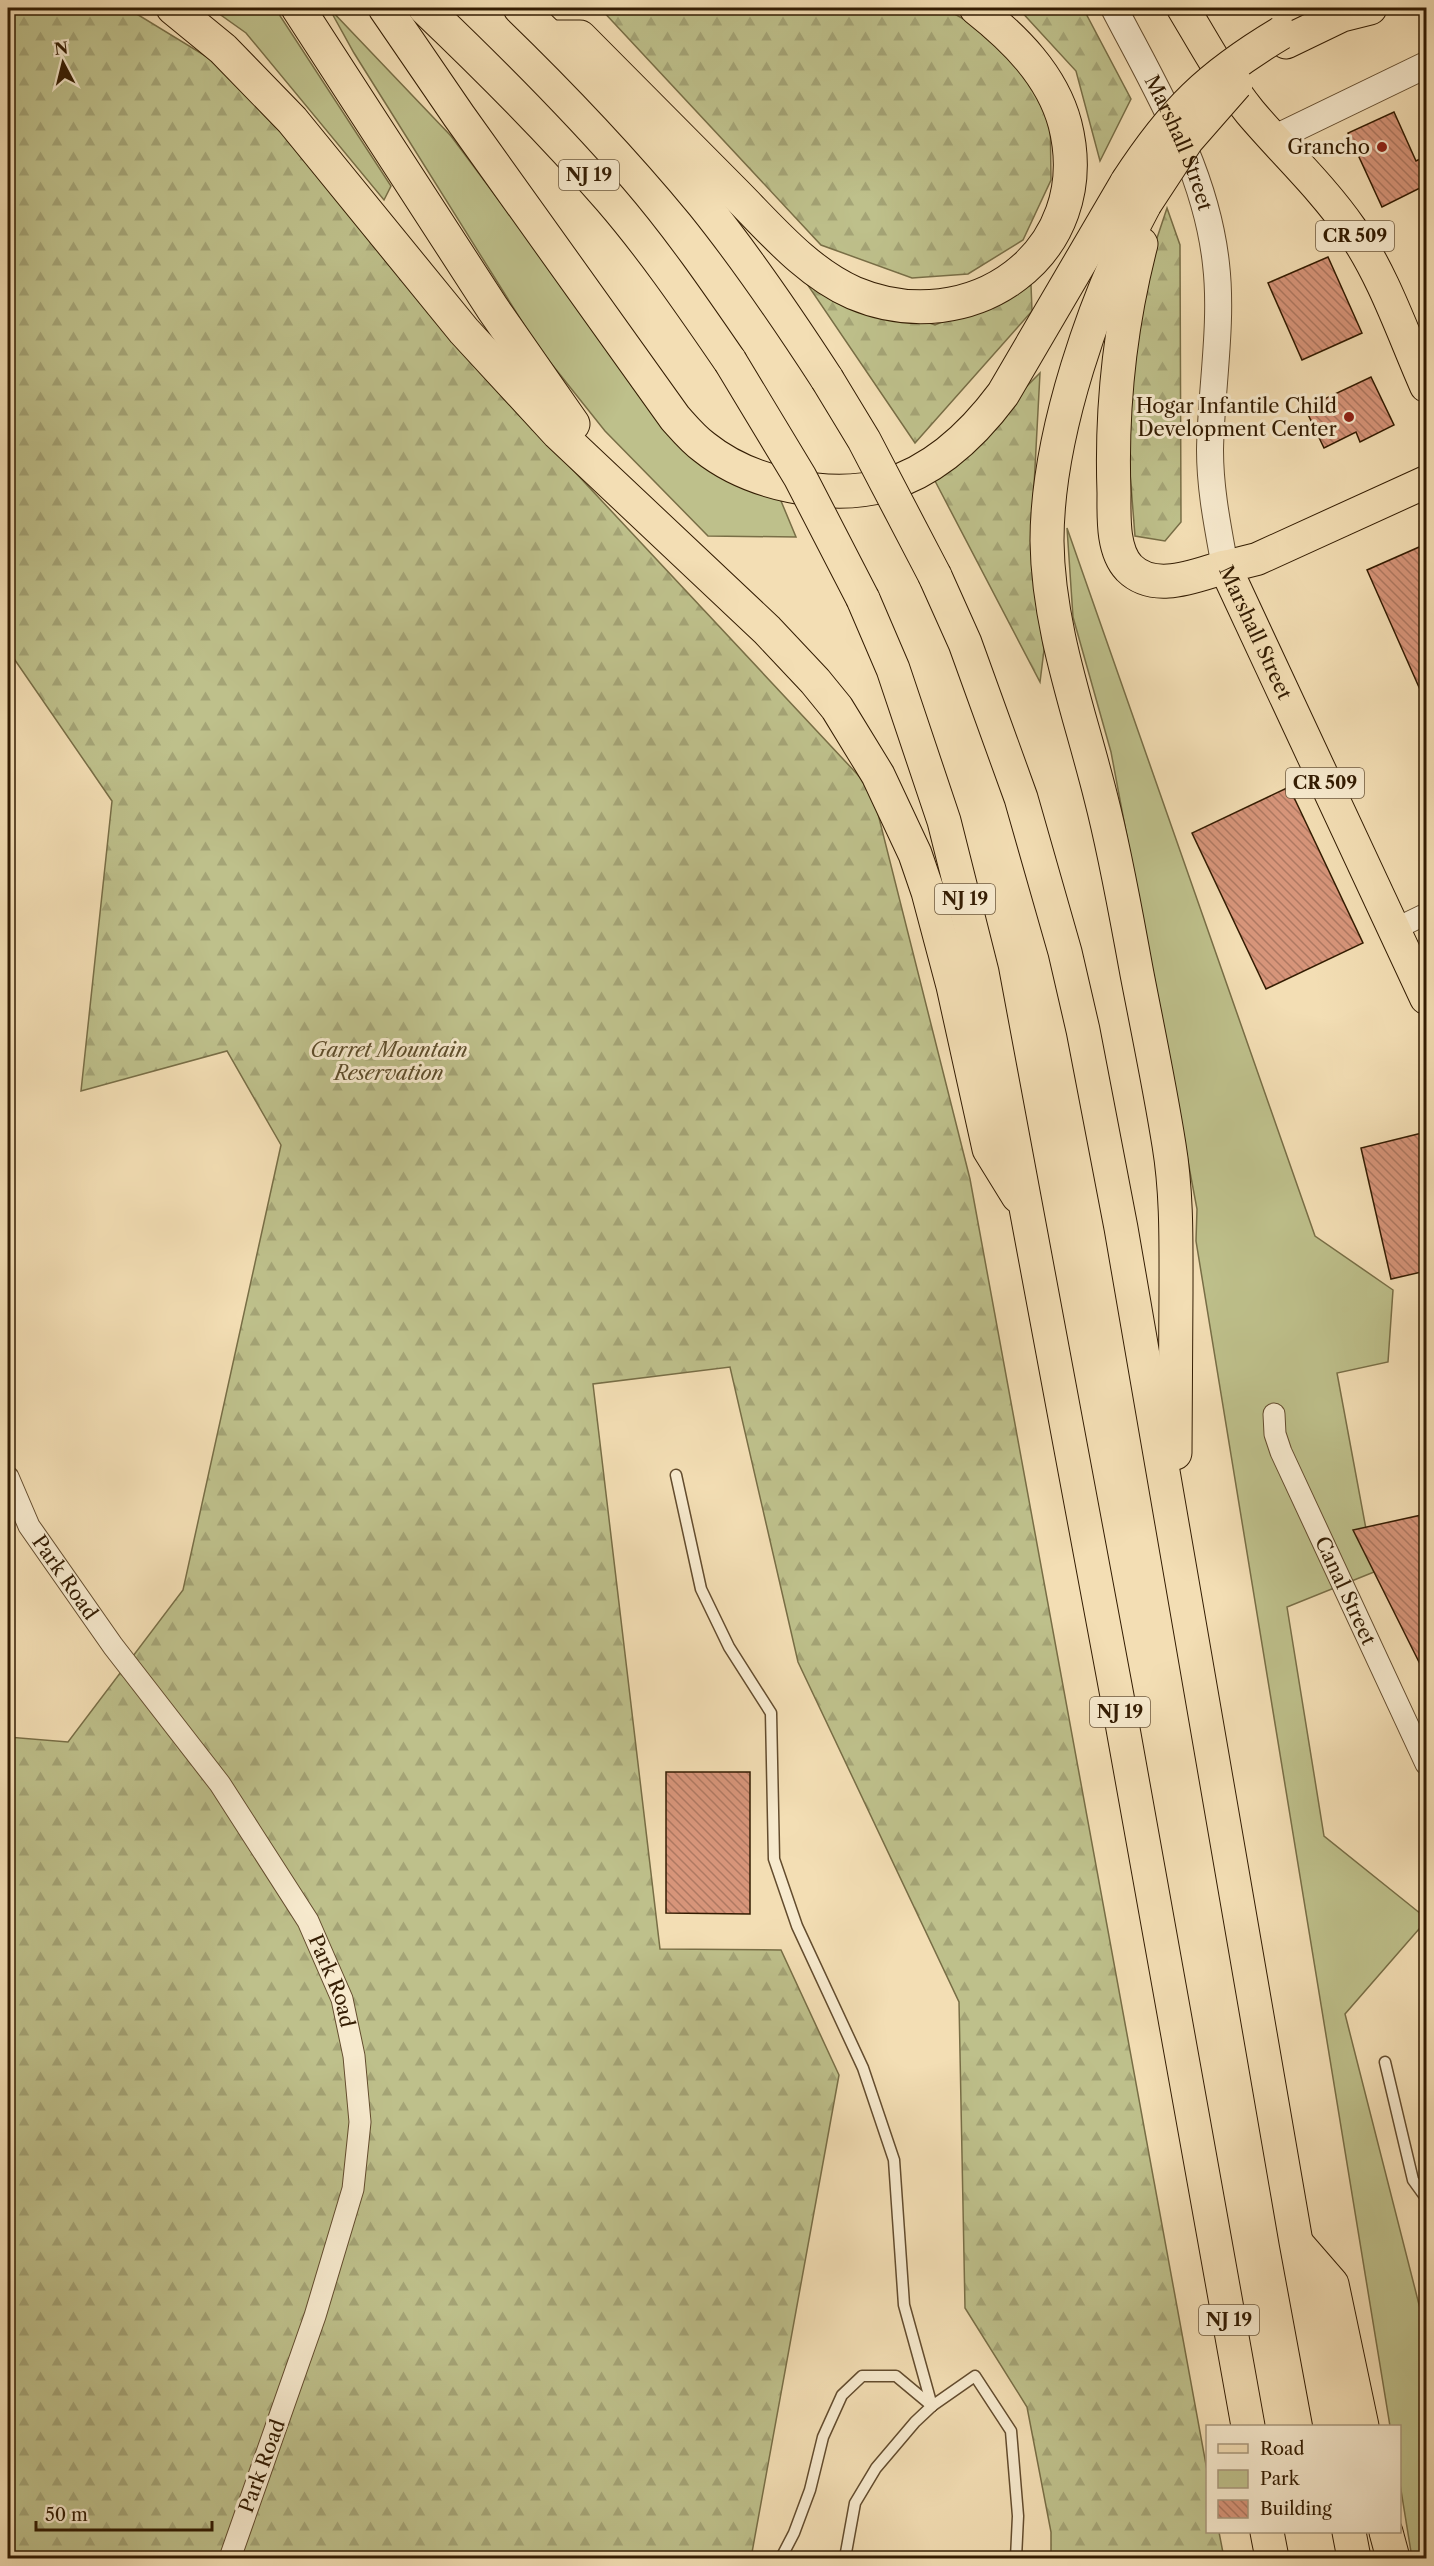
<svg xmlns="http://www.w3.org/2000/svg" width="1434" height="2566" viewBox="0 0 1434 2566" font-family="'Libre Caslon Text',serif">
  <defs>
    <pattern id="forest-firs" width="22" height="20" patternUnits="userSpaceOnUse" patternTransform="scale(1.5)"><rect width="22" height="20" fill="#bec08b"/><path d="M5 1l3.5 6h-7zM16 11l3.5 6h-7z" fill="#a4a476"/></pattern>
    <pattern id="building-back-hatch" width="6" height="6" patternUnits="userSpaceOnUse" patternTransform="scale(1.5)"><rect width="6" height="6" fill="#d7957a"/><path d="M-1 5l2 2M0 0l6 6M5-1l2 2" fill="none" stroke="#af7962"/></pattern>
  </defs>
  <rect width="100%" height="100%" fill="#f3deb4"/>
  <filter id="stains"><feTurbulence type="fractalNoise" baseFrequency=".00333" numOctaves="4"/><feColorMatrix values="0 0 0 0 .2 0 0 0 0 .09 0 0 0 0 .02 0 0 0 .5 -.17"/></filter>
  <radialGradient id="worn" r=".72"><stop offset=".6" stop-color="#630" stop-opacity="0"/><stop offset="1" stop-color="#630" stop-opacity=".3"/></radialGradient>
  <g fill="#bec08b" stroke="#786e46" stroke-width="1.5">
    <polygon points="211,8 275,8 391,186 384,200 246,33"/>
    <polygon points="329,8 451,136 691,457 776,489 796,537 708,536 605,431 538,347 354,53"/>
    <polygon points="1067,528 1315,1236 1393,1290 1388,1362 1337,1373 1374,1572 1287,1607 1324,1836 1426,1918 1426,1921 1345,2014 1426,2332 1426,2558 1412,2558 1400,2484 1400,2426 1390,2426 1196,1241 1197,1209 1111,752 1073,617"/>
  </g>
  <g fill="url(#forest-firs)" stroke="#786e46" stroke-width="1.5">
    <polygon points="8,8 127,8 245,80 458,347 872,790 970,1179 1207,2470 1208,2532 1219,2532 1224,2558 1051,2558 1051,2532 1027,2407 965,2308 959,2002 798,1662 730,1367 593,1384 660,1949 781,1950 839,2075 751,2558 8,2558 8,1737 68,1742 183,1590 281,1145 227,1051 81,1091 112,801 8,650"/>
    <polygon points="600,8 944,8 994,36 1050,106 1051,180 1023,240 968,274 912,278 821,245"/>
    <polygon points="1018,8 1083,8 1131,99 1100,161 1076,71"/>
    <polygon points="1167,208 1180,245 1181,522 1165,541 1135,536 1128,448 1136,301"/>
    <polygon points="805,281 935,325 1031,285 1032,311 915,443"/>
    <polygon points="1040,373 1031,543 1044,650 1040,682 934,479"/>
  </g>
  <g fill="url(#building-back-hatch)" stroke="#331c02" stroke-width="1.5">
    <polygon points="1394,112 1416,161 1426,156 1426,185 1382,207 1348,133"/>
    <polygon points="1328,257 1362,333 1302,360 1268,283"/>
    <polygon points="1371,377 1394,425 1360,442 1356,432 1324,448 1305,408"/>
    <polygon points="1426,544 1426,703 1367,570"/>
    <polygon points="1289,787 1363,943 1266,989 1192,833"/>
    <polygon points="1426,1132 1426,1271 1391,1279 1361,1148"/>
    <polygon points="1426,1514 1426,1676 1353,1530"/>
    <polygon points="666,1772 750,1772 750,1914 666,1913"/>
  </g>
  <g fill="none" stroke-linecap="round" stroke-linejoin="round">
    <defs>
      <g id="service">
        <polyline points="676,1475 701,1589 729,1647 771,1713 774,1859 797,1926 863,2068 894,2160 904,2305 932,2406"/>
        <polyline points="1385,2062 1413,2180 1426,2198"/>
        <polyline points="781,2558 794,2533 810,2490 823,2437 842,2395 862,2376 896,2376 932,2406"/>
        <polyline points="845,2558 855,2503 876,2468 915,2422 932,2406 975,2376 1011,2431 1018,2516 1016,2558"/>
      </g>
      <g id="minor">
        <polyline points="1395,929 1426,914"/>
        <path id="s1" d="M1274 1414 1275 1434 1281 1452 1426 1764"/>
        <path id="s2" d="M8 1477 29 1526 113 1646 220 1784 308 1921 342 1999 354 2056 360 2122 353 2189 315 2316 230 2558"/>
      </g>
      <g id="tertiary">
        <path id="s3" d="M1114 8C1156 89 1206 170 1216 264 1223 323 1211 390 1210 450 1210 490 1218 528 1225 567"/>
        <polyline points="1273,139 1426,65"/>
      </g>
      <g id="primary">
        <path d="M1183 8C1204 43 1224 80 1250 112 1283 151 1322 187 1351 229 1384 276 1403 334 1426 386"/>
        <path id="s4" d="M1426 482 1257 559 1225 567 1426 998"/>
      </g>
      <g id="motorway">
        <polyline points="173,8 223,49 292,120 464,331 558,433 767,630 815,681 837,708 878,775 915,854 928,892 953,986 989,1149 1018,1196"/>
        <polyline points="298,8 493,309 573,424"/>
        <path d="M385 8 459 116 675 418C684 428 693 439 704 447 750 484 829 501 886 485 934 471 974 433 1003 394L1127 182"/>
        <path d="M425 8C489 69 552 132 610 199 654 250 692 306 730 361"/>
        <path d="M520 8C584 70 646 135 703 204 748 260 788 319 827 379"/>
        <path d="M550 37H580C631 88 682 139 733 191 769 227 806 272 854 293 970 342 1098 254 1065 124 1052 75 1014 38 976 8"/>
        <polyline points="1286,42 1342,15 1370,8"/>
        <path d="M1145 204C1095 296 1047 436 1047 541 1048 629 1080 713 1101 798 1116 856 1126 915 1137 974 1148 1031 1160 1088 1169 1145 1177 1193 1176 1243 1176 1292 1176 1346 1175 1399 1175 1453"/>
        <path d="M1141 244C1120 325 1111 409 1114 493 1114 516 1112 550 1129 568 1155 594 1196 575 1225 567"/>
        <polyline points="935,576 965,643 1021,798 1065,952 1083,1030 1121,1228 1296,2242 1330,2426"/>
        <polyline points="863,599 893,669 944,821 982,972 1120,1712 1248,2426"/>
        <polyline points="1299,2246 1332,2284 1362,2426"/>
        <polyline points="1267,2532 1272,2558"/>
        <polyline points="1349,2532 1354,2558"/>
        <polyline points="1386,2532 1393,2558"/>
      </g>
    </defs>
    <use href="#service" stroke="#634c2e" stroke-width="13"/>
    <use href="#minor" stroke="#634c2e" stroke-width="23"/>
    <use href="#tertiary" stroke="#634c2e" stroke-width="28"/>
    <use href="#primary" stroke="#331c02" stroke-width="34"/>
    <use href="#motorway" stroke="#331c02" stroke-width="35"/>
    <use href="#service" stroke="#f7eace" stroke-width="10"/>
    <use href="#minor" stroke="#f7eace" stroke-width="21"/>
    <use href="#tertiary" stroke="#f7eace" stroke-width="26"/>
    <use href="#primary" stroke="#f3deb4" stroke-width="32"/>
    <use href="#motorway" stroke="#f3deb4" stroke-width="33"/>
    <defs>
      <g id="motorway-bridge">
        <path d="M1127 182C1173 111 1209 76 1281 33"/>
        <polyline points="1145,204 1187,140 1236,84"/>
        <polyline points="730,361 800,477 863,599"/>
        <polyline points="827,379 864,440 935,576"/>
      </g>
    </defs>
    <use href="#motorway-bridge" stroke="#331c02" stroke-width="35" stroke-linecap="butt"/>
    <use href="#motorway-bridge" stroke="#f3deb4" stroke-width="33"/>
  </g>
  <g fill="#8f2418" stroke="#f7eace" stroke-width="2">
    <circle cx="1382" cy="147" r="6"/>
    <circle cx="1349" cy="417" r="6"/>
  </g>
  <g text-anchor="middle" stroke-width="6" stroke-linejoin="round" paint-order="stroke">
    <g fill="#f7eace" stroke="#6e5a3f" stroke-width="1.5">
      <rect x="559" y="160" width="60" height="30" rx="4.5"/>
      <rect x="1316" y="221" width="78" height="30" rx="4.5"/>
      <rect x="1286" y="768" width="78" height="30" rx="4.5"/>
      <rect x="935" y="884" width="60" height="30" rx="4.5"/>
      <rect x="1090" y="1697" width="60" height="30" rx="4.5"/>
      <rect x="1199" y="2305" width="60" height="30" rx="4.5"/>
    </g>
    <g font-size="18" font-weight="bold" fill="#331c02">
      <text x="589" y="181">NJ 19</text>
      <text x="1355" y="242">CR 509</text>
      <text x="1325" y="789">CR 509</text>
      <text x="965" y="905">NJ 19</text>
      <text x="1120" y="1718">NJ 19</text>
      <text x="1229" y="2326">NJ 19</text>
    </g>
    <g font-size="20" fill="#331c02" stroke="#f7eace">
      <text dy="7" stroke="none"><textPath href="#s3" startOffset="150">Marshall Street</textPath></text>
      <text dy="7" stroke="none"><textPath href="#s4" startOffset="291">Marshall Street</textPath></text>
      <text dy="7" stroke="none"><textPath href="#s2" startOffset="116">Park Road</textPath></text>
      <text dy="7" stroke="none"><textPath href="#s1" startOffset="192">Canal Street</textPath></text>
      <text dy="7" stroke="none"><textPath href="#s2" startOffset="602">Park Road</textPath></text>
      <text transform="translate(262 2466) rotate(-70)" y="7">Park Road</text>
    </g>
    <g font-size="20" fill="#331c02" stroke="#f7eace" text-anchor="end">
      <text x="1370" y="154">Grancho</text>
      <text x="1337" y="413">Hogar Infantile Child<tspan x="1337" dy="23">Development Center</tspan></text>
    </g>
    <g font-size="20" font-style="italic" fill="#5d4d2b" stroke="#f7eace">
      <text x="389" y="1057">Garret Mountain<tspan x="389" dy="23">Reservation</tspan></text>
    </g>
  </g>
  <rect width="1434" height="2566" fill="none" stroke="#f3deb4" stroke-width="30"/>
  <rect x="9" y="9" width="1416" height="2548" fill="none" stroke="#331c02" stroke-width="3"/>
  <rect x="15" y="15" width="1404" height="2536" fill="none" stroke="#331c02" stroke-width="1.5"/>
  <rect x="1206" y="2425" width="195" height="108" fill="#f7eace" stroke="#a9987c" stroke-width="1.5"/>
  <rect x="1218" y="2444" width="30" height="9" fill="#f3deb4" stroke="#a9987c" stroke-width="1.5"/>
  <text x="1260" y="2455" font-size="18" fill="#331c02">Road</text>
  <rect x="1218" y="2470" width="30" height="18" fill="#bec08b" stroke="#a9987c" stroke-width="1.5"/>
  <text x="1260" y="2485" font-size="18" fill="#331c02">Park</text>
  <rect x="1218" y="2500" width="30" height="18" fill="url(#building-back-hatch)" stroke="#a9987c" stroke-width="1.5"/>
  <text x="1260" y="2515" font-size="18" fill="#331c02">Building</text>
  <g transform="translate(63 63) rotate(353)" stroke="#f7eace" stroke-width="4.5" paint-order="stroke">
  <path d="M0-4.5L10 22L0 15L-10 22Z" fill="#331c02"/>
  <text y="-9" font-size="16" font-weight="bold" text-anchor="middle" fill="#331c02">N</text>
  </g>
  <path d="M36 2521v9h176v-9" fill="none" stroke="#331c02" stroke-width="3"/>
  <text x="45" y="2521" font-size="18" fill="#331c02" stroke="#f7eace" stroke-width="4.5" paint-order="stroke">50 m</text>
  <rect width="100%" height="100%" filter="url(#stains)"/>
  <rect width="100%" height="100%" fill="url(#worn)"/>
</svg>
